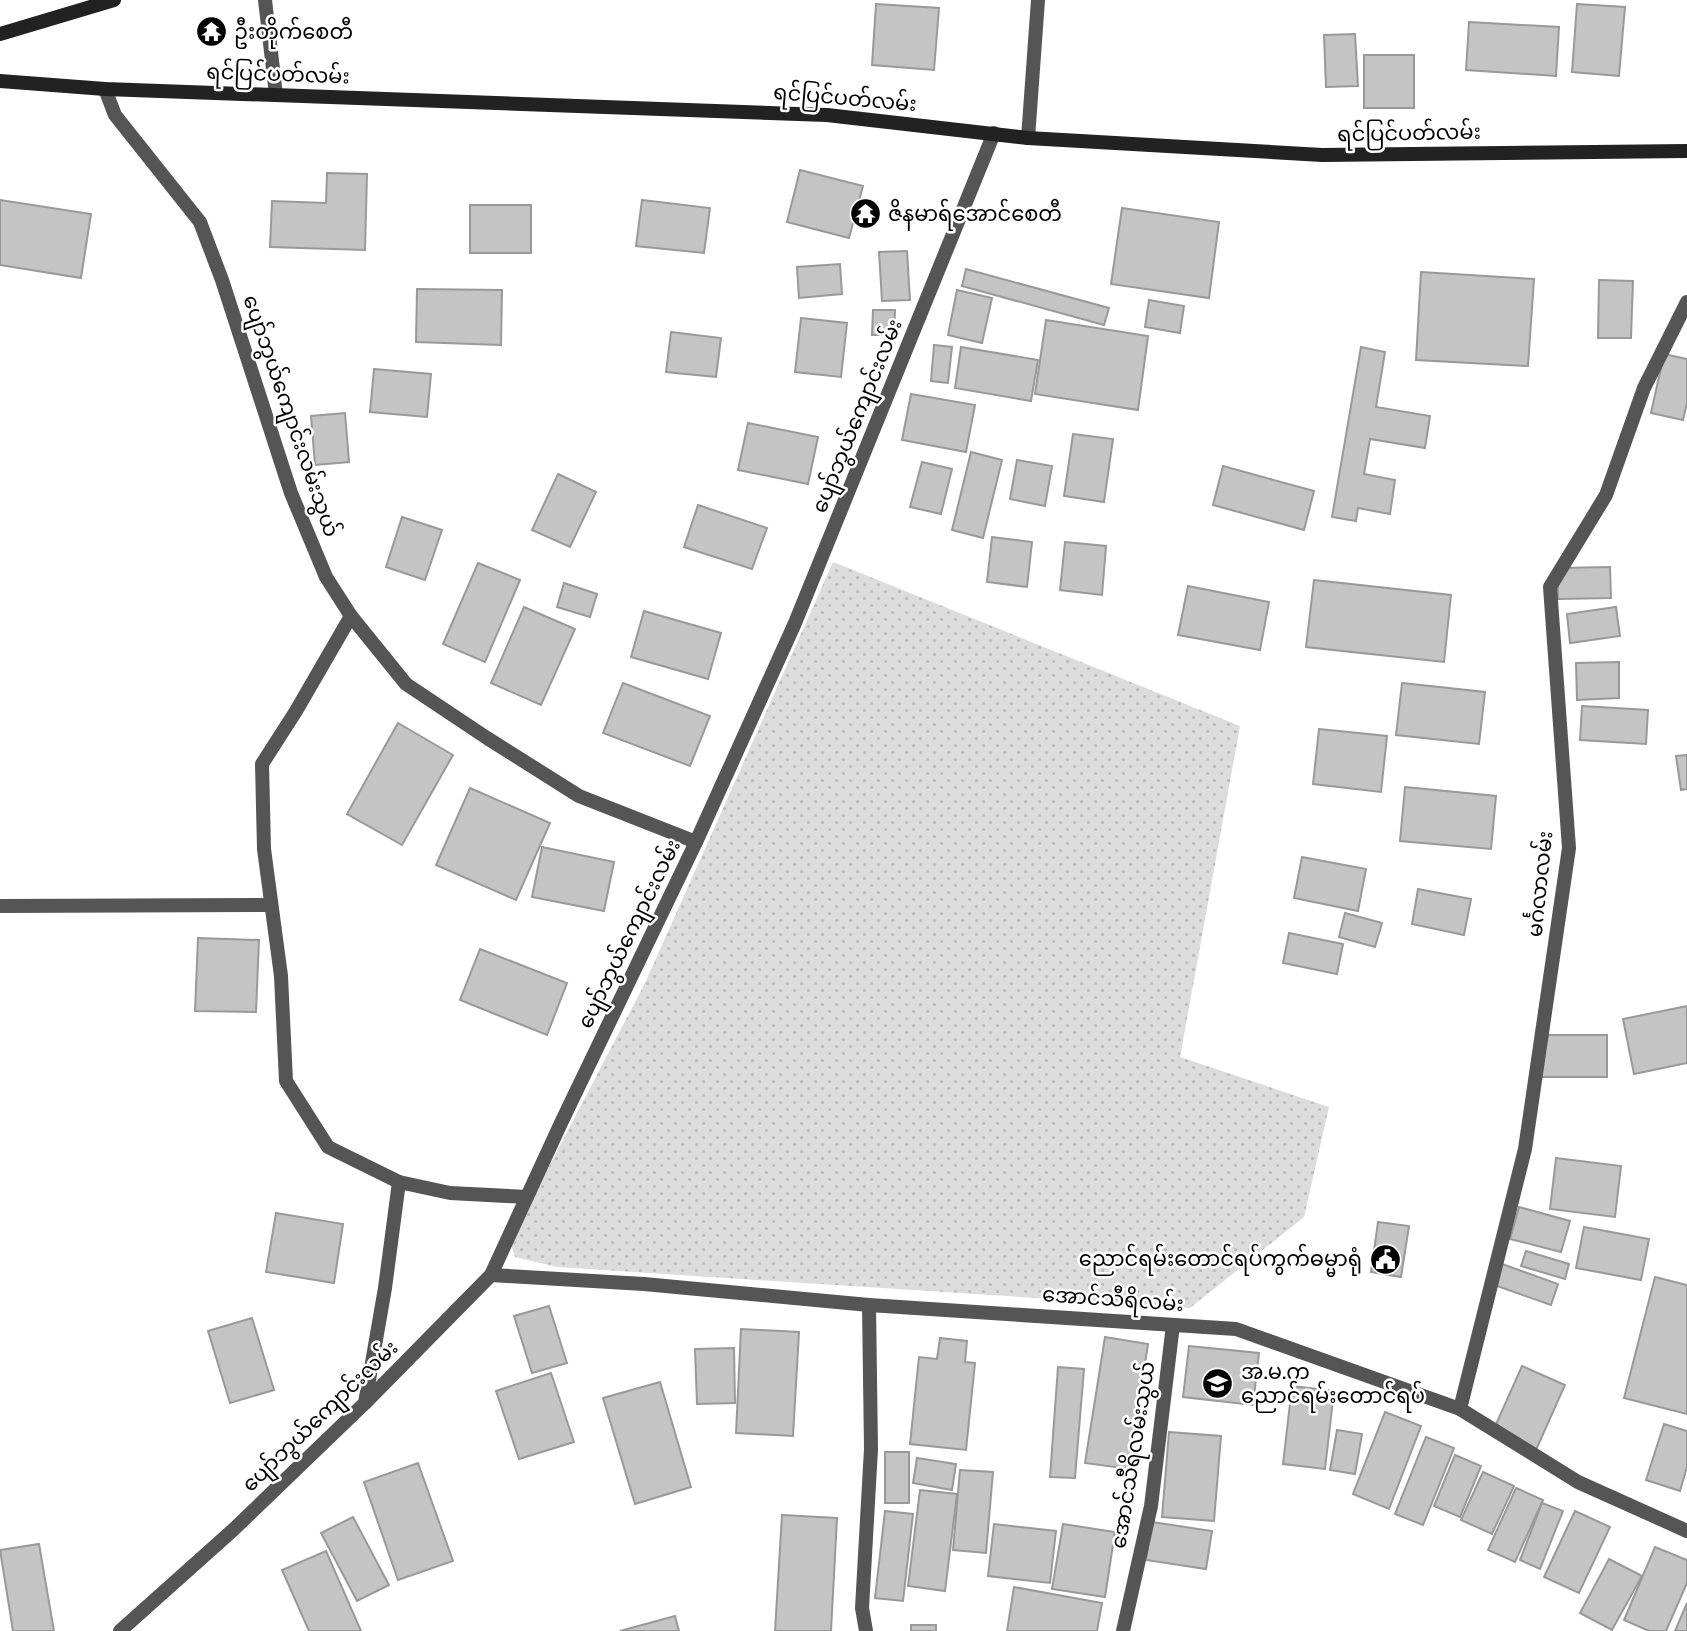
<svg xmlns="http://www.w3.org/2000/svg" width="1687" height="1631" viewBox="0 0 1687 1631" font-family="Cabin,'Noto Sans Myanmar',sans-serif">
  <defs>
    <pattern id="green-dots" width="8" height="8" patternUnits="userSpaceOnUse" patternTransform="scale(1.75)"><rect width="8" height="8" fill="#dcdcdc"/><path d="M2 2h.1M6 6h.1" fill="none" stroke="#bbb" stroke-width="1.8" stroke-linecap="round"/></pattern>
  </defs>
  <rect width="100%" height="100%" fill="#fff"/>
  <polygon fill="url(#green-dots)" points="833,562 1240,726 1180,1057 1329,1107 1304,1217 1190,1308 557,1267 515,1257 510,1241 645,983"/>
  <g fill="#c4c4c4" stroke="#999" stroke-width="2">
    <polygon points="876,4 939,8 934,70 872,65"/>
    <polygon points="1577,4 1625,7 1619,76 1572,72"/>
    <polygon points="1469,22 1559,27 1556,76 1466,70"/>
    <polygon points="1355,34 1358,86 1326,87 1324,35"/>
    <rect x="1364" y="55" width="50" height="53"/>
    <polygon points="800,170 863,186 849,238 787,222"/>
    <polygon points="327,173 367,174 365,250 270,247 272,201 326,203"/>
    <polygon points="0,200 91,214 81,278 0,265"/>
    <polygon points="642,200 710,208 704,253 636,246"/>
    <rect x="470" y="205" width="61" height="48"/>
    <polygon points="1122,208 1219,222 1209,298 1111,284"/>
    <polygon points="907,251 910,300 882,301 879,252"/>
    <polygon points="840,264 842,294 799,298 797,267"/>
    <polygon points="966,269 1109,308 1104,325 962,286"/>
    <polygon points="1421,272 1534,279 1528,366 1416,360"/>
    <polygon points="1599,280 1633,281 1631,338 1598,338"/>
    <polygon points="417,289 502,290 501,345 416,342"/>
    <polygon points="957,290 992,298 982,343 948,335"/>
    <polygon points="1149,300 1184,306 1180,333 1145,327"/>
    <polygon points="873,310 895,310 894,335 872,335"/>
    <polygon points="801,318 847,323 841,377 795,372"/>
    <polygon points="1046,320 1148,336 1138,410 1035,394"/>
    <polygon points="671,332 721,338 716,377 666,372"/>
    <polygon points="934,345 952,347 948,383 931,381"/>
    <polygon points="961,347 1038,360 1031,401 955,388"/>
    <polygon points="1361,347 1385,352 1376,407 1430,416 1425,448 1370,439 1364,474 1395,480 1390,514 1358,508 1356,521 1332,517"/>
    <polygon points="1664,354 1687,359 1687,403 1683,420 1651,413"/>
    <polygon points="374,369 431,374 427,417 370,412"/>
    <polygon points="911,394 975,405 966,452 902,440"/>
    <polygon points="345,413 349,462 315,465 311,416"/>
    <polygon points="748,423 818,437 808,484 738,470"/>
    <polygon points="1073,434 1113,439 1104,502 1064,496"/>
    <polygon points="971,452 1002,460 983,538 952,530"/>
    <polygon points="1017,460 1052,466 1045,506 1010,499"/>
    <polygon points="922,462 952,469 941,514 910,507"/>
    <polygon points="1223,466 1314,491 1304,530 1213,505"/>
    <polygon points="558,474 596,492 570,547 532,530"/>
    <polygon points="698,505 767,528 752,569 684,547"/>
    <polygon points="402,517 442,530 425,580 386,567"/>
    <polygon points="992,537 1032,542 1027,587 987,582"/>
    <polygon points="1065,542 1106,546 1102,595 1060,590"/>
    <polygon points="478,563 520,580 485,662 443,644"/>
    <polygon points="1610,567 1611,598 1558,599 1557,568"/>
    <polygon points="1314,580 1451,595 1444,662 1306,647"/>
    <polygon points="564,583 597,594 590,617 557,607"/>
    <polygon points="1188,586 1269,602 1260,650 1178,635"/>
    <polygon points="524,607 575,629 541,705 491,683"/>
    <polygon points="1616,607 1620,636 1570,643 1567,614"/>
    <polygon points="644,611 721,633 708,679 631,657"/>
    <polygon points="1619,662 1619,698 1577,700 1576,663"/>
    <polygon points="623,683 710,716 690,766 603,733"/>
    <polygon points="1402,683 1485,692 1479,744 1396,735"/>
    <polygon points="1582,706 1648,710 1646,744 1580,740"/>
    <polygon points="398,723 453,755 402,845 347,814"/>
    <polygon points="1319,729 1387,736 1381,792 1313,784"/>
    <polygon points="1687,755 1687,789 1681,790 1676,756"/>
    <polygon points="1405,787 1496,796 1491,849 1400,841"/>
    <polygon points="470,788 550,823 516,900 436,865"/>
    <polygon points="542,847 614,862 604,911 532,897"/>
    <polygon points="1302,857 1366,869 1358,911 1294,898"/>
    <polygon points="1418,889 1471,899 1464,935 1412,924"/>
    <polygon points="1345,913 1382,923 1375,947 1339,937"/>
    <polygon points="1289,933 1343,944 1337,974 1283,963"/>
    <polygon points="198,938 259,940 256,1012 195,1011"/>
    <polygon points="480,949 567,983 547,1035 460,1000"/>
    <polygon points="1687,1006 1687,1063 1634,1074 1623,1019"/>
    <rect x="1542" y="1035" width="65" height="42"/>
    <polygon points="1556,1158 1621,1166 1615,1217 1550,1209"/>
    <polygon points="1519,1207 1570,1221 1561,1252 1510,1239"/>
    <polygon points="276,1213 343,1224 334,1283 266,1272"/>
    <polygon points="1378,1222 1409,1226 1401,1277 1371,1272"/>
    <polygon points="1584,1227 1649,1239 1641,1280 1576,1268"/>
    <polygon points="1526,1251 1569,1264 1565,1279 1521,1266"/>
    <polygon points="1502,1264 1558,1284 1551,1305 1494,1285"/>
    <polygon points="1655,1277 1687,1285 1687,1414 1624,1398"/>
    <polygon points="549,1306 567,1363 532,1373 514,1316"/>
    <polygon points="252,1318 274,1390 230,1403 208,1331"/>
    <polygon points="741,1329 799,1332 793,1436 736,1433"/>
    <polygon points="1105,1337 1148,1344 1129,1469 1085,1463"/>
    <polygon points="940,1338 967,1341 965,1362 975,1363 966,1450 910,1444 919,1357 937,1359"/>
    <polygon points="1189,1346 1259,1353 1253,1405 1183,1397"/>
    <polygon points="734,1348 735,1403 697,1404 695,1349"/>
    <polygon points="1522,1366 1565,1385 1536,1450 1493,1431"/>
    <polygon points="1058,1367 1084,1369 1075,1478 1050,1477"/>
    <polygon points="551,1373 574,1442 519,1459 496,1391"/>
    <polygon points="660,1382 691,1487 635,1504 603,1398"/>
    <polygon points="1292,1386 1334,1391 1325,1469 1283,1464"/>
    <polygon points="1385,1412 1421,1426 1389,1509 1353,1494"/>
    <polygon points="1664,1424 1687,1431 1687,1467 1680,1491 1646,1480"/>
    <polygon points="1337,1430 1362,1434 1355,1474 1330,1470"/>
    <polygon points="1169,1432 1221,1436 1214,1521 1162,1517"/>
    <polygon points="1426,1437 1454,1448 1423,1525 1395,1514"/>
    <rect x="885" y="1452" width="24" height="51"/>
    <polygon points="1455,1455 1481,1466 1460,1517 1434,1506"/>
    <polygon points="917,1458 956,1464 952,1490 913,1483"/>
    <polygon points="418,1463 453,1561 398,1580 364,1482"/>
    <polygon points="960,1470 993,1472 986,1553 953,1550"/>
    <polygon points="1483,1472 1514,1486 1492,1534 1461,1520"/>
    <polygon points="1516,1488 1543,1500 1515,1562 1488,1550"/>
    <polygon points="920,1490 957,1494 945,1591 908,1586"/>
    <polygon points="1542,1503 1563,1511 1540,1569 1520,1560"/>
    <polygon points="885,1511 913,1514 903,1601 875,1598"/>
    <polygon points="1575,1511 1610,1527 1579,1593 1544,1577"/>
    <polygon points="782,1515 837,1518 831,1631 775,1631"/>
    <polygon points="353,1517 389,1585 357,1601 321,1533"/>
    <polygon points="1152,1522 1212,1531 1206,1569 1146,1560"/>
    <polygon points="994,1524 1056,1531 1050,1583 988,1576"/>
    <polygon points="1063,1524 1115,1532 1105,1597 1052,1589"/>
    <polygon points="39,1544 54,1631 13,1631 0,1550"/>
    <polygon points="1655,1547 1687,1560 1687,1583 1666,1631 1649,1631 1624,1620"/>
    <polygon points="326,1551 361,1631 309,1631 282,1570"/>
    <polygon points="1609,1559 1642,1576 1612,1630 1580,1613"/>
    <polygon points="1014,1587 1102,1603 1097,1631 1007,1631"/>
    <polygon points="1687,1603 1687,1631 1675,1631"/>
    <polygon points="675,1616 679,1631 620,1631"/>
    <rect x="911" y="1625" width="25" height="6"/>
  </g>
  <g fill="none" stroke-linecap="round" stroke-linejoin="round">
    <g stroke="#555" stroke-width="14">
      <polyline points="265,0 276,95"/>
      <polyline points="105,89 115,115 200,222 222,280 291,493 326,577 351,616 406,684 487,738 579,796 696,842"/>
      <polyline points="1028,138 1038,0"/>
      <polyline points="351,616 296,711 262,764 264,849 281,976 286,1081 328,1147 399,1182 385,1288 365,1403"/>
      <polyline points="0,906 271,905"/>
      <polyline points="399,1182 450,1193 527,1197"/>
      <polyline points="491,1275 644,1284 869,1305 1236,1329 1460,1409 1578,1482 1687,1531"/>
      <polyline points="1460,1409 1525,1149 1569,848 1550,587 1606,495 1644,388 1687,302"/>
      <polyline points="120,1631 233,1530 365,1403 491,1275 561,1123 696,842 795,623 994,133"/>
      <polyline points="866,1631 862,1608 871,1449 869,1305"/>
      <polyline points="1123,1631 1151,1506 1173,1325"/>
    </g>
    <g stroke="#222" stroke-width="14">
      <polyline points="0,34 114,0"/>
      <polyline points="0,81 105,89 827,115 1028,138 1322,155 1687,151"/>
    </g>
  </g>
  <defs>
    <symbol id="temple-disc" viewBox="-11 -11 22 22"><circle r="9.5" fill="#000" stroke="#fff"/><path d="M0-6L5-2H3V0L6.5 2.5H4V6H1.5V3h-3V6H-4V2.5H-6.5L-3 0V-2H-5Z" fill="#fff"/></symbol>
    <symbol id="civic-disc" viewBox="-11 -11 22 22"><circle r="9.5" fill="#000" stroke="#fff"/><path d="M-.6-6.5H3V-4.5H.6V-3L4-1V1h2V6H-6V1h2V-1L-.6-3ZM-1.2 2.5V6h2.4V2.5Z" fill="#fff"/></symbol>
    <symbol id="school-disc" viewBox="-11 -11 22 22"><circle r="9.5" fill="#000" stroke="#fff"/><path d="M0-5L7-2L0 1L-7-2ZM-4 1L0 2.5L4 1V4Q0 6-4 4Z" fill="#fff"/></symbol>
  </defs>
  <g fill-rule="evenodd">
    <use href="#temple-disc" x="194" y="14" width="35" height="35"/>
    <use href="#temple-disc" x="848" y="196" width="35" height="35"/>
    <use href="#civic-disc" x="1368" y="1242" width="35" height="35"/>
    <use href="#school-disc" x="1200" y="1366" width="35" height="35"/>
  </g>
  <g text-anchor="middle" stroke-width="5" stroke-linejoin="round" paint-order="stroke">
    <g font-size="21" fill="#000" stroke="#fff" text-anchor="start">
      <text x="234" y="39">ဦးတိုက်စေတီ</text>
      <text x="888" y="221">ဇိနမာရ်အောင်စေတီ</text>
      <text x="1362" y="1266" text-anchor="end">ညောင်ရမ်းတောင်ရပ်ကွက်ဓမ္မာရုံ</text>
      <text x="1241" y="1379">အ.မ.က<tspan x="1241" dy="24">ညောင်ရမ်းတောင်ရပ်</tspan></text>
    </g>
    <g font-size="21" fill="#000" stroke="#fff">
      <text transform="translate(278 74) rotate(2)" y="7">ရင်ပြင်ပတ်လမ်း</text>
      <text transform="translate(845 98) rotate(5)" y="7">ရင်ပြင်ပတ်လမ်း</text>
      <text transform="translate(1409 133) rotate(-1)" y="7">ရင်ပြင်ပတ်လမ်း</text>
      <text transform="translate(291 416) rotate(71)" y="7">ပျော်ဘွယ်ကျောင်းလမ်းသွယ်</text>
      <text transform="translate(857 416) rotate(-68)" y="7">ပျော်ဘွယ်ကျောင်းလမ်း</text>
      <text transform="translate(1540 884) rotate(-84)" y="7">မင်္ဂလာလမ်း</text>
      <text transform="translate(629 934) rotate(-64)" y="7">ပျော်ဘွယ်ကျောင်းလမ်း</text>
      <text transform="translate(1113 1299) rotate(4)" y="7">အောင်သီရိလမ်း</text>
      <text transform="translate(320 1416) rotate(-44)" y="7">ပျော်ဘွယ်ကျောင်းလမ်း</text>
      <text transform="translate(1133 1455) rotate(-81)" y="7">အောင်သီရိလမ်းသွယ်</text>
    </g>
  </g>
</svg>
